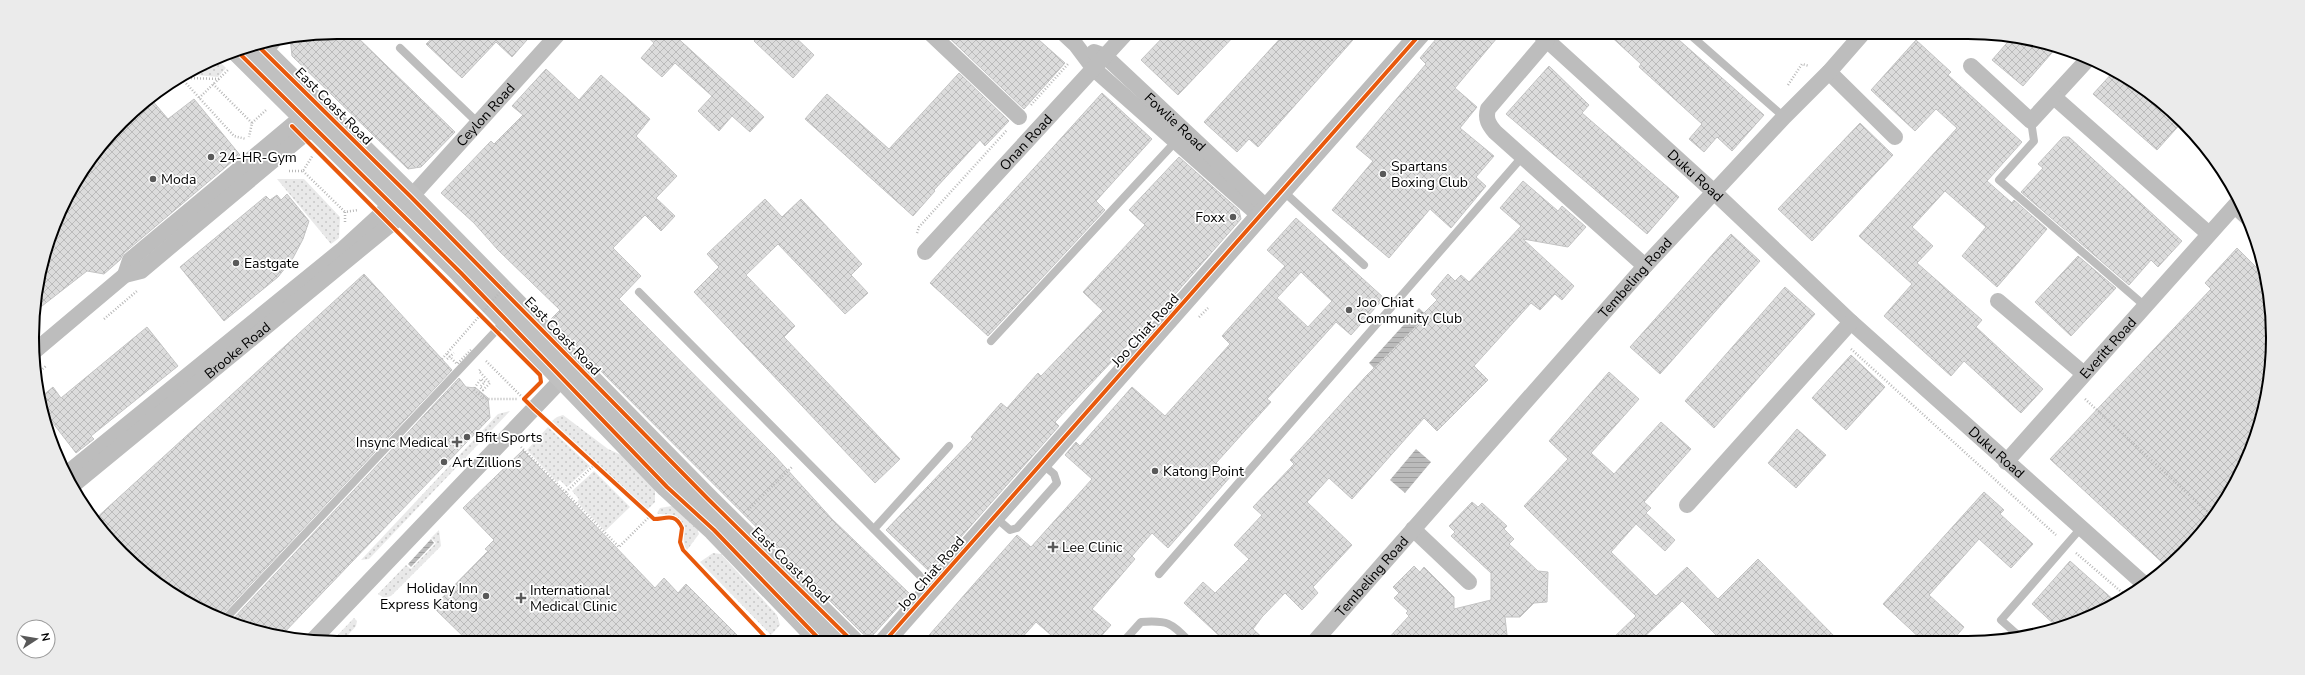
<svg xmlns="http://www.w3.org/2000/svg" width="2305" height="675" viewBox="0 0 2305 675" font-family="'Nunito Sans',sans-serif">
  <defs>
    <pattern id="grass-dots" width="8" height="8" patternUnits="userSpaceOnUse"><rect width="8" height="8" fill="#e9e9e9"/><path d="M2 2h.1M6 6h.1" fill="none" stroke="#c6c6c6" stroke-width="1.8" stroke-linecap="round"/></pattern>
    <pattern id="water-rules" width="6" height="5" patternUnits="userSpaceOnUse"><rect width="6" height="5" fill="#bbb"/><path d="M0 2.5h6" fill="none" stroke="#9f9f9f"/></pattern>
    <pattern id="building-cross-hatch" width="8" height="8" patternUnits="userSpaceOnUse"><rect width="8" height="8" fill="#dcdcdc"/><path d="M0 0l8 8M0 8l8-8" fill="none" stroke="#bbb"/></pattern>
  </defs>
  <rect width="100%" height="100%" fill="#fff"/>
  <g fill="url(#grass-dots)">
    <polygon points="216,58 226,68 218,77 197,75"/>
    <polygon points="277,179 304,179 340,217 339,238 331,244"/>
    <polygon points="510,411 369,559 361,560 498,414"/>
    <polygon points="563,415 608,449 626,457 655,489 655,502 647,510 552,421 557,417"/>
    <polygon points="548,427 590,466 567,487 560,480 557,482 527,450"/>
    <polygon points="594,471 630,507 605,531 577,502 579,499 572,491"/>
    <path d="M672 506 697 529 699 534 687 550C679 539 690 522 673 515 668 513 662 516 657 513L660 508Z"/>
    <polygon points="439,530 441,546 391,596 384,598 378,594 406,565 411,569 436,543 431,538"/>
    <polygon points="713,553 721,554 777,615 780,625 771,635 700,562"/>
    <polygon points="354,618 357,621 356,626 341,643 331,642"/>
  </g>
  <g fill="url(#water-rules)">
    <polygon points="1419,308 1428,317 1376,370 1369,363"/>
    <polygon points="1416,449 1431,462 1405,493 1390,480"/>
    <polygon points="431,539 434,543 411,567 408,564"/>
  </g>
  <g fill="url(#building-cross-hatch)" stroke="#c4c4c4" fill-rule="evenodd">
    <polygon points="338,32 352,32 455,132 421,167 408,169 292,56 290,37"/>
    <polygon points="439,32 534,32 512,57 496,42 462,78 426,44"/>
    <polygon points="642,32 671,32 764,117 750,132 732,116 719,131 698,111 712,96 675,63 662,77 641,58 654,43"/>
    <polygon points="762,32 790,32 814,55 793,78 754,41"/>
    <polygon points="943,32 1030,32 1065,63 1024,109"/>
    <polygon points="1168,32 1238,32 1178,95 1141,60"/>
    <polygon points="1286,32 1360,32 1258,147 1249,139 1237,152 1204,122"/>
    <polygon points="1442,32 1502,32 1455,88 1477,107 1460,128 1494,156 1476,177 1486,186 1451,228 1430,209 1389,258 1332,210 1373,161 1356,147 1426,64 1420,58"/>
    <polygon points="1606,32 1670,32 1764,115 1732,151 1717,137 1704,152 1689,139 1702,124 1639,67 1641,64"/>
    <polygon points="2013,36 2027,38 2057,47 2023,86 1992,60"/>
    <polygon points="1916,40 1951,72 1948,75 2022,142 1987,181 2012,203 2014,200 2047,229 1997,287 1962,256 1986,227 1945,191 1912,227 1933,246 1917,263 1982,320 1976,327 2043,389 2021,413 1964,361 1951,376 1884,316 1912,284 1859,236 1957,128 1936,109 1915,131 1871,90"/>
    <polygon points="1549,66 1589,105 1582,113 1679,197 1647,234 1506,114"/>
    <polygon points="546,69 579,100 601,75 650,119 636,136 677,176 656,198 675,216 661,231 645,215 613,248 641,276 619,299 775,456 832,519 910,594 873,635 863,634 550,320 560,310 498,250 474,223 441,193 491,141 494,144 523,115 512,106"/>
    <polygon points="2114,71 2137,83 2183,121 2157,150 2093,94"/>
    <polygon points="959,73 1009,121 985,146 980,140 934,190 935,191 913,216 805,119 827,94 889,149"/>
    <polygon points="1102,93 1152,139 1096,201 1105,210 988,336 930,283"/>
    <polygon points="151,99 168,119 194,99 240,155 124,253 120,260 104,274 87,271 33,313 42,258 64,202 76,193 72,189 95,151 136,108"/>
    <polygon points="1860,123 1893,155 1812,241 1778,209"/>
    <polygon points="2063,137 2069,137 2182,241 2158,267 2151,260 2129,285 2021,192 2043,168 2038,164"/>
    <polygon points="1179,157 1239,210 1241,219 1177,292 1055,422 1059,426 930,572 886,530 973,439 971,437 1001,403 1007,408 1038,373 1041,376 1103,311 1083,292 1145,225 1129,210"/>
    <polygon points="1523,181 1558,211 1562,206 1586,227 1568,247 1523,239 1574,286 1562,300 1555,294 1540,310 1531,303 1474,366 1488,380 1437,431 1424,418 1352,499 1329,478 1307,502 1352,545 1313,587 1318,593 1302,610 1285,593 1262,617 1253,629 1267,642 1226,642 1184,603 1203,582 1215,593 1249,559 1234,545 1262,515 1253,507 1294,464 1290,460 1311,437 1366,376 1418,324 1415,322 1437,300 1431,294 1448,274 1455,281 1461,275 1469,282 1521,226 1500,208"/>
    <polygon points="287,194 309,221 303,239 293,258 278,277 224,321 180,267 266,196 270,200 277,195 281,200"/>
    <polygon points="765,199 782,217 801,199 862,264 851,275 868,293 845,314 778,244 746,275 795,326 784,337 900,459 875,483 694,292 719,267 707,254"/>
    <path d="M1296 218 1384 298 1351 335 1336 322 1267 399 1271 402 1216 463 1231 476 1168 548 1152 533 1132 556 1135 559 1092 609 1111 625 1096 642H1059L1036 622 1018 642H923L1017 535 1031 547 1092 479 1065 455 1076 442 1080 446 1132 387 1165 416 1230 344 1222 336 1285 266 1267 250ZM1301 272 1332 301 1308 327 1277 298Z"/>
    <polygon points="1731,234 1760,261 1660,374 1630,347"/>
    <polygon points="2237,248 2267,278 2273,337 2267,397 2241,473 2205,515 2209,518 2183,554 2166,566 2050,459 2211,289 2205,283"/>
    <polygon points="2078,256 2116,288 2071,336 2035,302"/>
    <polygon points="364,274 452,370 221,616 185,602 136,567 93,521"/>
    <polygon points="1785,287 1815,314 1714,428 1685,401"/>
    <polygon points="147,327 178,366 91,436 94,439 76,453 42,409 41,397 53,387 61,398"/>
    <polygon points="1851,355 1885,387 1846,430 1812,398"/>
    <polygon points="1609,372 1639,399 1591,453 1614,474 1661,422 1691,449 1644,502 1651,508 1646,513 1675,540 1665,551 1636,524 1611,552 1656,596 1687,567 1718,599 1758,559 1839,641 1722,641 1682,601 1640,641 1610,641 1636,616 1524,506 1568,459 1549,441"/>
    <polygon points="459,378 466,387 476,388 488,398 490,418 487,421 280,637 232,620"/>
    <polygon points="1797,429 1826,455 1796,488 1768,463"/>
    <polygon points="523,450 655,588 664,578 678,593 686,584 744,642 470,643 433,607 488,551 485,549 494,540 463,508"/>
    <polygon points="1984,492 2004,510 2000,514 2033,544 2011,568 1979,539 1929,595 1964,627 1953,640 1923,641 1883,604"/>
    <polygon points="1472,502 1478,507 1482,503 1507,526 1504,529 1514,539 1509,544 1538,571 1548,572 1547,602 1534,603 1520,617 1505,617 1507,635 1501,641 1386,641 1409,616 1406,613 1408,611 1394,598 1399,593 1393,587 1414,566 1420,572 1424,567 1454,597 1454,609 1491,600 1491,573 1451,536 1455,532 1449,526"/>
    <polygon points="2070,561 2116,602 2102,612 2056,626 2032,604"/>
  </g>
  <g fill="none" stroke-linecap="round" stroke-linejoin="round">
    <g stroke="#b8b8b8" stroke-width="2.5" stroke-dasharray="1 2" stroke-linecap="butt">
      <polyline points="374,32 381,39"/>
      <polyline points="195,71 184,81 234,136 246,139"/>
      <polyline points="188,78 219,79"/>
      <polyline points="174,84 184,81"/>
      <polyline points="213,84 252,123 249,137"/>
      <polyline points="1788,85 1802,64 1809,66"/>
      <polyline points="199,98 228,70"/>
      <polyline points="1031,105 1068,64"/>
      <polyline points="252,123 266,110"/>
      <polyline points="289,171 303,171 313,155"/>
      <polyline points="303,171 345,212"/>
      <polyline points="345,222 345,212 358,210"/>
      <polyline points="917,233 919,227 1007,130"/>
      <polyline points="1199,317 1208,308"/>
      <polyline points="104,319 137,291"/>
      <polyline points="1851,349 2056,535"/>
      <polyline points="447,359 454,353"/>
      <polyline points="486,361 521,396"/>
      <polyline points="480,370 479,371 490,383 483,390 480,387 485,382 481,379 475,387 474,390 484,399 518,399"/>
      <polyline points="38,373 46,366"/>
      <polyline points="2085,399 2211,515"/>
      <polyline points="521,447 619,547 650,516"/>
      <polyline points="566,492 594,465"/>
      <polyline points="748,510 793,466"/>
      <polyline points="2076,553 2125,595"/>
    </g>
    <g stroke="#bdbdbd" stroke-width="8">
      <polyline points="1687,32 1784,117"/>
      <polyline points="400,48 477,122"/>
      <polyline points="2031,121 2034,141 1999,180 2145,306"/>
      <polyline points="1283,191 1364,265"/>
      <polyline points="639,292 932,588"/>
      <polyline points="991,341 1177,140"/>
      <polyline points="995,517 1010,530 1017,528 1057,483 1054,474 1042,464"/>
      <polyline points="874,529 949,446"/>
      <polyline points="1159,574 1523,156"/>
      <polyline points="226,618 506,320"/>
      <polyline points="2020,637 2001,620 2081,528"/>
      <path d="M1123 642 1141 622C1169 620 1171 623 1190 642"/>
    </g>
    <g stroke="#bdbdbd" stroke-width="16">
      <polyline points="929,32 1019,117"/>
      <polyline points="1062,32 1076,45 1094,69 1260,216"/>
      <path id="s1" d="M1538 32 1714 192 1851 322 2143 583"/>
      <path d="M1547 40 1488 109C1485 119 1489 125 1495 132L1645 266"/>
      <polyline points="264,52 275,39"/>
      <path id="s2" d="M1094 52 1105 56 1265 206"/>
      <polyline points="1971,66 2031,121 2089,58"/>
      <polyline points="1829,72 1895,137"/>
      <polyline points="2054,97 2209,234"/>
      <path id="s3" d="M411 197 560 32"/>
      <polyline points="2235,206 2248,218"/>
      <path id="s4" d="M925 252 1127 32"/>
      <polyline points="125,275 130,260 303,116"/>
      <polyline points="1998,301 2084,374"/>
      <polyline points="36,350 125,275 141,271 313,127"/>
      <path id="s5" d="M2006 462 2239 201"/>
      <polyline points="65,475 343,249 391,205"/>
      <path id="s6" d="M72 486 402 215"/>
      <polyline points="1687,505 1851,322"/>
      <polyline points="1413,529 1469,582"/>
      <polyline points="312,641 563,378"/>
      <path id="s7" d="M1315 641 1645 266 1784 117 1829 72 1864 32"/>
    </g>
    <polyline stroke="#bdbdbd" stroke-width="20" points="884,642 1422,32"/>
    <g stroke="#c0c0c0" stroke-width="22">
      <polyline points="256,44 411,197 708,499 853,642"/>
      <polyline points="236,50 461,273 667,487 714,530 822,642"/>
    </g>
    <g stroke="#b8b8b8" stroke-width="2.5" stroke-dasharray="1 2" stroke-linecap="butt">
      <polyline points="447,354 457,364 471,350"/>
      <polyline points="442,359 509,282"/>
    </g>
    <defs>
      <g id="cycleway">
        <polyline points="256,44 411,197 708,499 853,642"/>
        <polyline points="236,50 461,273 667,487 714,530 822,642"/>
        <path d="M292 126 540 375 541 382 524 399 534 409 654 519C666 519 675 512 682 528L680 542 683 550 770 642"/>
        <polyline points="884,642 1422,32"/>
      </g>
    </defs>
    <use href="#cycleway" stroke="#fff" stroke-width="6"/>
    <use href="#cycleway" stroke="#e8590c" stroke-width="4"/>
  </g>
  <g fill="#595959" stroke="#fff" stroke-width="1.5">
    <circle cx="211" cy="157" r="4"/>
    <circle cx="1383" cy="174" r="4"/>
    <circle cx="153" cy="179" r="4"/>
    <circle cx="1233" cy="217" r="4"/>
    <circle cx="236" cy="263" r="4"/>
    <circle cx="1349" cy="310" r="4"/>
    <circle cx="467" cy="437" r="4"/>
    <path d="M455 436h4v4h4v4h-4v4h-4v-4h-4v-4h4z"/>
    <circle cx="444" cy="462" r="4"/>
    <circle cx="1155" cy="471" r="4"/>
    <path d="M1051 541h4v4h4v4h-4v4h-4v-4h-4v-4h4z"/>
    <circle cx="486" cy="596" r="4"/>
    <path d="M519 592h4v4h4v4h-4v4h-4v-4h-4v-4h4z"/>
  </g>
  <g text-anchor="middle" stroke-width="3.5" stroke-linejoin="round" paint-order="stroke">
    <g font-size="14" fill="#000" stroke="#fff">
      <text transform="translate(334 106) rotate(45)" y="5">East Coast Road</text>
      <text dy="5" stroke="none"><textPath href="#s3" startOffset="111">Ceylon Road</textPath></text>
      <text dy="5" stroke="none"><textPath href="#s2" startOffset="108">Fowlie Road</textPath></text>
      <text dy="5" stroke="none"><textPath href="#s4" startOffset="149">Onan Road</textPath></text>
      <text dy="5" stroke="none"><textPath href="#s1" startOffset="213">Duku Road</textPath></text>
      <text dy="5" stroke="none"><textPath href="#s7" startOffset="484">Tembeling Road</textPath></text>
      <text transform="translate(1145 330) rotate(-48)" y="5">Joo Chiat Road</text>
      <text transform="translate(563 336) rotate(46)" y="5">East Coast Road</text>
      <text dy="5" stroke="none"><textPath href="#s5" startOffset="153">Everitt Road</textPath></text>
      <text dy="5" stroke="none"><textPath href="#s6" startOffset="214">Brooke Road</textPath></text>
      <text dy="5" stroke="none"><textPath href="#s1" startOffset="622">Duku Road</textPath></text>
      <text transform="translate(791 565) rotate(44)" y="5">East Coast Road</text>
      <text transform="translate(931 573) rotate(-49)" y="5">Joo Chiat Road</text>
      <text dy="5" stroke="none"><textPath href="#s7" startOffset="86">Tembeling Road</textPath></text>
    </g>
    <g font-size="14" fill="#000" stroke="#fff" text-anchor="start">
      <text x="219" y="162">24-HR-Gym</text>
      <text x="1391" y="171">Spartans<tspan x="1391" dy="16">Boxing Club</tspan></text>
      <text x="161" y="184">Moda</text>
      <text x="1225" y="222" text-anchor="end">Foxx</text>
      <text x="244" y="268">Eastgate</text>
      <text x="1357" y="307">Joo Chiat<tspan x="1357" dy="16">Community Club</tspan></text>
      <text x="475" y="442">Bfit Sports</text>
      <text x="448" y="447" text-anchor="end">Insync Medical</text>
      <text x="452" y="467">Art Zillions</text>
      <text x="1163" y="476">Katong Point</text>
      <text x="1062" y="552">Lee Clinic</text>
      <text x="478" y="593" text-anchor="end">Holiday Inn<tspan x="478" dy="16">Express Katong</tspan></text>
      <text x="530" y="595">International<tspan x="530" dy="16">Medical Clinic</tspan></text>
    </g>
  </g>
  <path d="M0 0H2305V675H0ZM337 39H1968A298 298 0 0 1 2266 337V338A298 298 0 0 1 1968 636H337A298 298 0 0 1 39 338V337A298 298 0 0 1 337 39Z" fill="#ebebeb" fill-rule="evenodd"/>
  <path fill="none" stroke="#000" stroke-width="2" d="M337 39H1968A298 298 0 0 1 2266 337V338A298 298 0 0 1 1968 636H337A298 298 0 0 1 39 338V337A298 298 0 0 1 337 39Z"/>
  <g transform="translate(36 639) rotate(78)"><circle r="19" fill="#ffffff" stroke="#999999"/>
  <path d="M0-3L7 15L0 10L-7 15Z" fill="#595959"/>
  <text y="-6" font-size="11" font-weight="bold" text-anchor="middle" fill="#000000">N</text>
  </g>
</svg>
